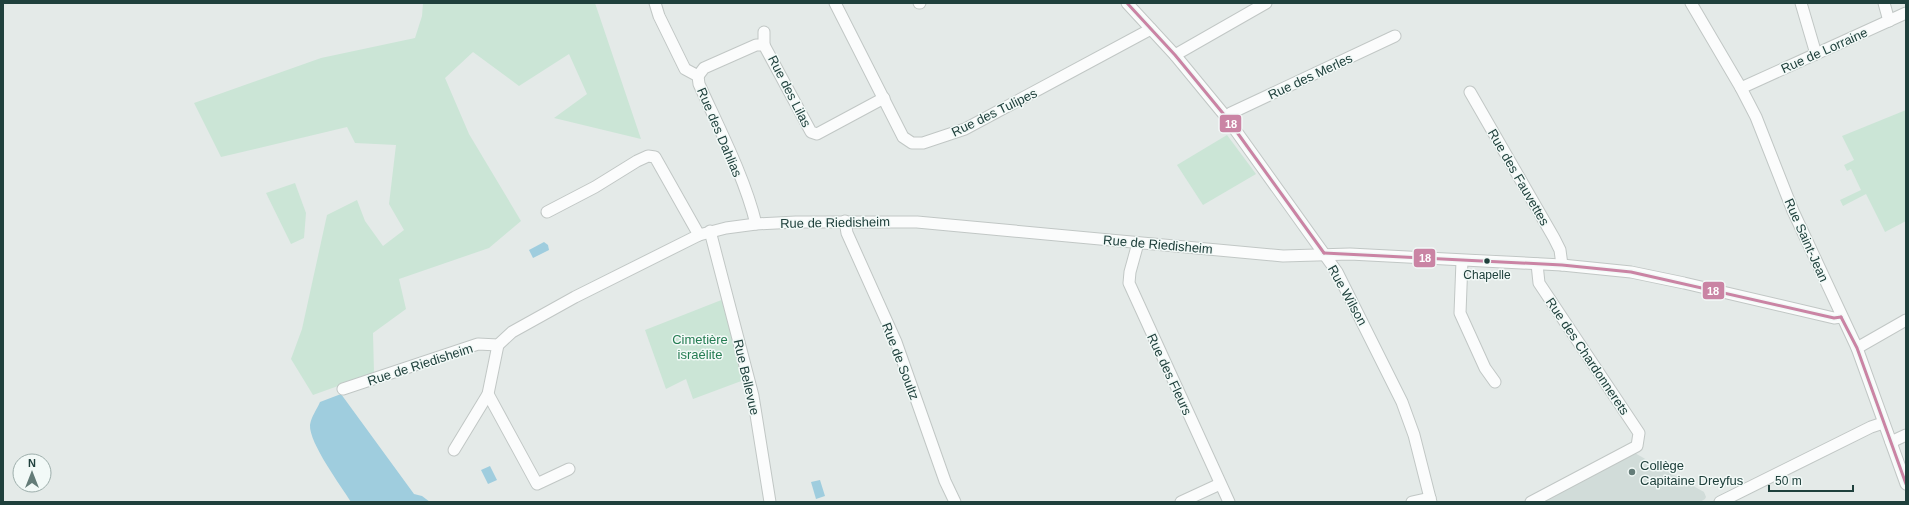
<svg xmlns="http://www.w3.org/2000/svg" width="1909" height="505" viewBox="0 0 1909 505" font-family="Helvetica,sans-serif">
  <rect width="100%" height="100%" fill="#e4eae8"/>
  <polygon fill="#d1dcd9" points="1633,452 1704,492 1706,497 1705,499 1700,502 1539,502"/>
  <g fill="#cbe5d6">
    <polygon points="423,3 595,3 641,139 554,118 587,94 569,54 519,86 473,52 445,78 469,134 521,221 489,248 399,279 406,309 373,333 374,373 313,395 291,359 302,329 327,215 357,200 365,221 383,246 404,230 389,204 396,145 355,143 347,127 221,157 194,103 321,58 415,38 422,16"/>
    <polygon points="1906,110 1906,221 1885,232 1866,194 1843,206 1840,200 1861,190 1851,169 1847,171 1844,165 1854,160 1842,136"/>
    <polygon points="1227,135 1256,174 1203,205 1177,165"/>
    <polygon points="295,183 306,213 304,238 291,244 266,193"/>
    <polygon points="724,299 744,380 693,399 686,379 666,389 645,330"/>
  </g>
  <g fill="#9fcdde">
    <polygon points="544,242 548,245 549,250 533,258 529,250"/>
    <path d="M341 394 414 494 422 496 430 502H351C341 486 309 443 310 425 311 417 317 409 320 402Z"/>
    <polygon points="490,466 497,480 488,484 481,470"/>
    <polygon points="820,480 825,496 816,499 811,482"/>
  </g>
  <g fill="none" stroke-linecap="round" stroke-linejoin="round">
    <defs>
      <g id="minor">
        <path d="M655 3 659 16 685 69 698 76 699 84C719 128 745 178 756 224"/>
        <polyline points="835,3 903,137 912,143 923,143 965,129 1151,29"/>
        <polyline points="919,3 920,3"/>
        <polyline points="1127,3 1175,55 1226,117 1337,272 1402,402 1414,435 1431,502"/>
        <polyline points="1691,3 1741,88 1756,117 1793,211 1857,348 1906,484"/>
        <polyline points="1801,3 1816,54"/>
        <polyline points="1884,3 1889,21"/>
        <polyline points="764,32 764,45"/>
        <polyline points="1175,55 1266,3"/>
        <polyline points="698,76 704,68 756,45 764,45 811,132 817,134 884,98"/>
        <polyline points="1741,88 1906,13"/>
        <polyline points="1470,92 1554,238 1560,250 1562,265"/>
        <polyline points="1226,117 1231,113 1395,36"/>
        <polyline points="547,212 595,187 637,161 648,156 655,157 699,235"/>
        <polyline points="845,221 847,233 896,342 945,481 955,502"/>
        <polyline points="710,231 753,396 770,502"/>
        <polyline points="1138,243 1130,272 1129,283 1229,502"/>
        <polyline points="1462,261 1460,313 1485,368 1495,382"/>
        <polyline points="1857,348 1906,320"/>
        <polyline points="343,389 478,344 498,345 512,332 575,297 699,235 726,228 756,224 796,222 917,222 1283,256 1350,254 1562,265 1631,272 1684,283 1834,318 1841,317"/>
        <polyline points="488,394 537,484 569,469"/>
        <polyline points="1891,442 1906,435"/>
        <polyline points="454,450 488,394 498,345"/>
        <polyline points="1181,502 1220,484"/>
        <polyline points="1412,502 1430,498"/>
        <polyline points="1531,502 1637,446 1639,433 1539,283 1537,264"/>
        <polyline points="1720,502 1871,427 1883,423"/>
      </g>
    </defs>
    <use href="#minor" stroke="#c1c7c5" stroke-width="13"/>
    <use href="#minor" stroke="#fbfcfc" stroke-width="11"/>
    <defs>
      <g id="bus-1">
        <polyline points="1127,3 1175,55 1226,117 1324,253"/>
        <polyline points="1324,253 1562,265 1631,272 1834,318 1841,317"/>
        <polyline points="1841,317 1857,348 1906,484"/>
      </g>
    </defs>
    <use href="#bus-1" stroke="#f2f9f7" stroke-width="6"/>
    <use href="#bus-1" stroke="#ca84a4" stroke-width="3"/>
  </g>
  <circle fill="#1f403c" stroke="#f2f9f7" stroke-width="1.5" cx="1487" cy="261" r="3.5"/>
  <circle fill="#647c78" stroke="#f2f9f7" stroke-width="1.5" cx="1632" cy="472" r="4"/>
  <g text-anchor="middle" stroke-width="3" stroke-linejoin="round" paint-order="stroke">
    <g font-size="12" fill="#1f403c" stroke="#f2f9f7">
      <text x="1487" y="279">Chapelle</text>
    </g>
    <g font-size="13" fill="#1f403c" stroke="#f2f9f7">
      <text transform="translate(1824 50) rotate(-24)" y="5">Rue de Lorraine</text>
      <text transform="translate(1310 76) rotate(-25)" y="5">Rue des Merles</text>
      <text transform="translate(790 91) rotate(63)" y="5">Rue des Lilas</text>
      <text transform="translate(994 112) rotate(-26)" y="5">Rue des Tulipes</text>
      <text transform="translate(720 132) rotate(67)" y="5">Rue des Dahlias</text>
      <text transform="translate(1519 177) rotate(60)" y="5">Rue des Fauvettes</text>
      <text transform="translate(835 222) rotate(-1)" y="5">Rue de Riedisheim</text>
      <text transform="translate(1807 240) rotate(66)" y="5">Rue Saint-Jean</text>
      <text transform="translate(1158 244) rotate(5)" y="5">Rue de Riedisheim</text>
      <text transform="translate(1348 295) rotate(61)" y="5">Rue Wilson</text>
      <text transform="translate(1588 356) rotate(56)" y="5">Rue des Chardonnerets</text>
      <text transform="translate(901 361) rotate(69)" y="5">Rue de Soultz</text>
      <text transform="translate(420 364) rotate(-18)" y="5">Rue de Riedisheim</text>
      <text transform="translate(1170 374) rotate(65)" y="5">Rue des Fleurs</text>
      <text transform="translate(747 377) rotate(77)" y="5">Rue Bellevue</text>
    </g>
    <g font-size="13" fill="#247c52" stroke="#f2f9f7">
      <text x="700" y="344">Cimetière<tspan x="700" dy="15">israélite</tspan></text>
    </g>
    <g font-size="13" fill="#1f403c" stroke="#f2f9f7" text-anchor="start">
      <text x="1640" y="470">Collège<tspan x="1640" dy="15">Capitaine Dreyfus</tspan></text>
    </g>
  </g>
  <g stroke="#f2f9f7" stroke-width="1.5">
    <rect x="1219" y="114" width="23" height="19" rx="4" fill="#ca84a4"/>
    <rect x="1413" y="248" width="23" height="20" rx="4" fill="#ca84a4"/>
    <rect x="1702" y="281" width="23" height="19" rx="4" fill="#ca84a4"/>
  </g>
  <g font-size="11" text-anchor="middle" font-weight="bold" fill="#fff">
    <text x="1231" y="128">18</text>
    <text x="1425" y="262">18</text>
    <text x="1713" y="295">18</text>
  </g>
  <rect width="1909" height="505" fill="none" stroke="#1f403c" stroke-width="8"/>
  <g transform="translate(32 473)"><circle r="19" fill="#f2f9f7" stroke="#9eafac"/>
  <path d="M0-3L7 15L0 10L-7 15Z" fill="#647c78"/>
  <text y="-6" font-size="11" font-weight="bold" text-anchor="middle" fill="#1f403c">N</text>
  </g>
  <path d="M1769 485v6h84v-6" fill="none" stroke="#1f403c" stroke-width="2"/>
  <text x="1775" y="485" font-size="12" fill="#1f403c" stroke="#f2f9f7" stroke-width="3" paint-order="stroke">50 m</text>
</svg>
